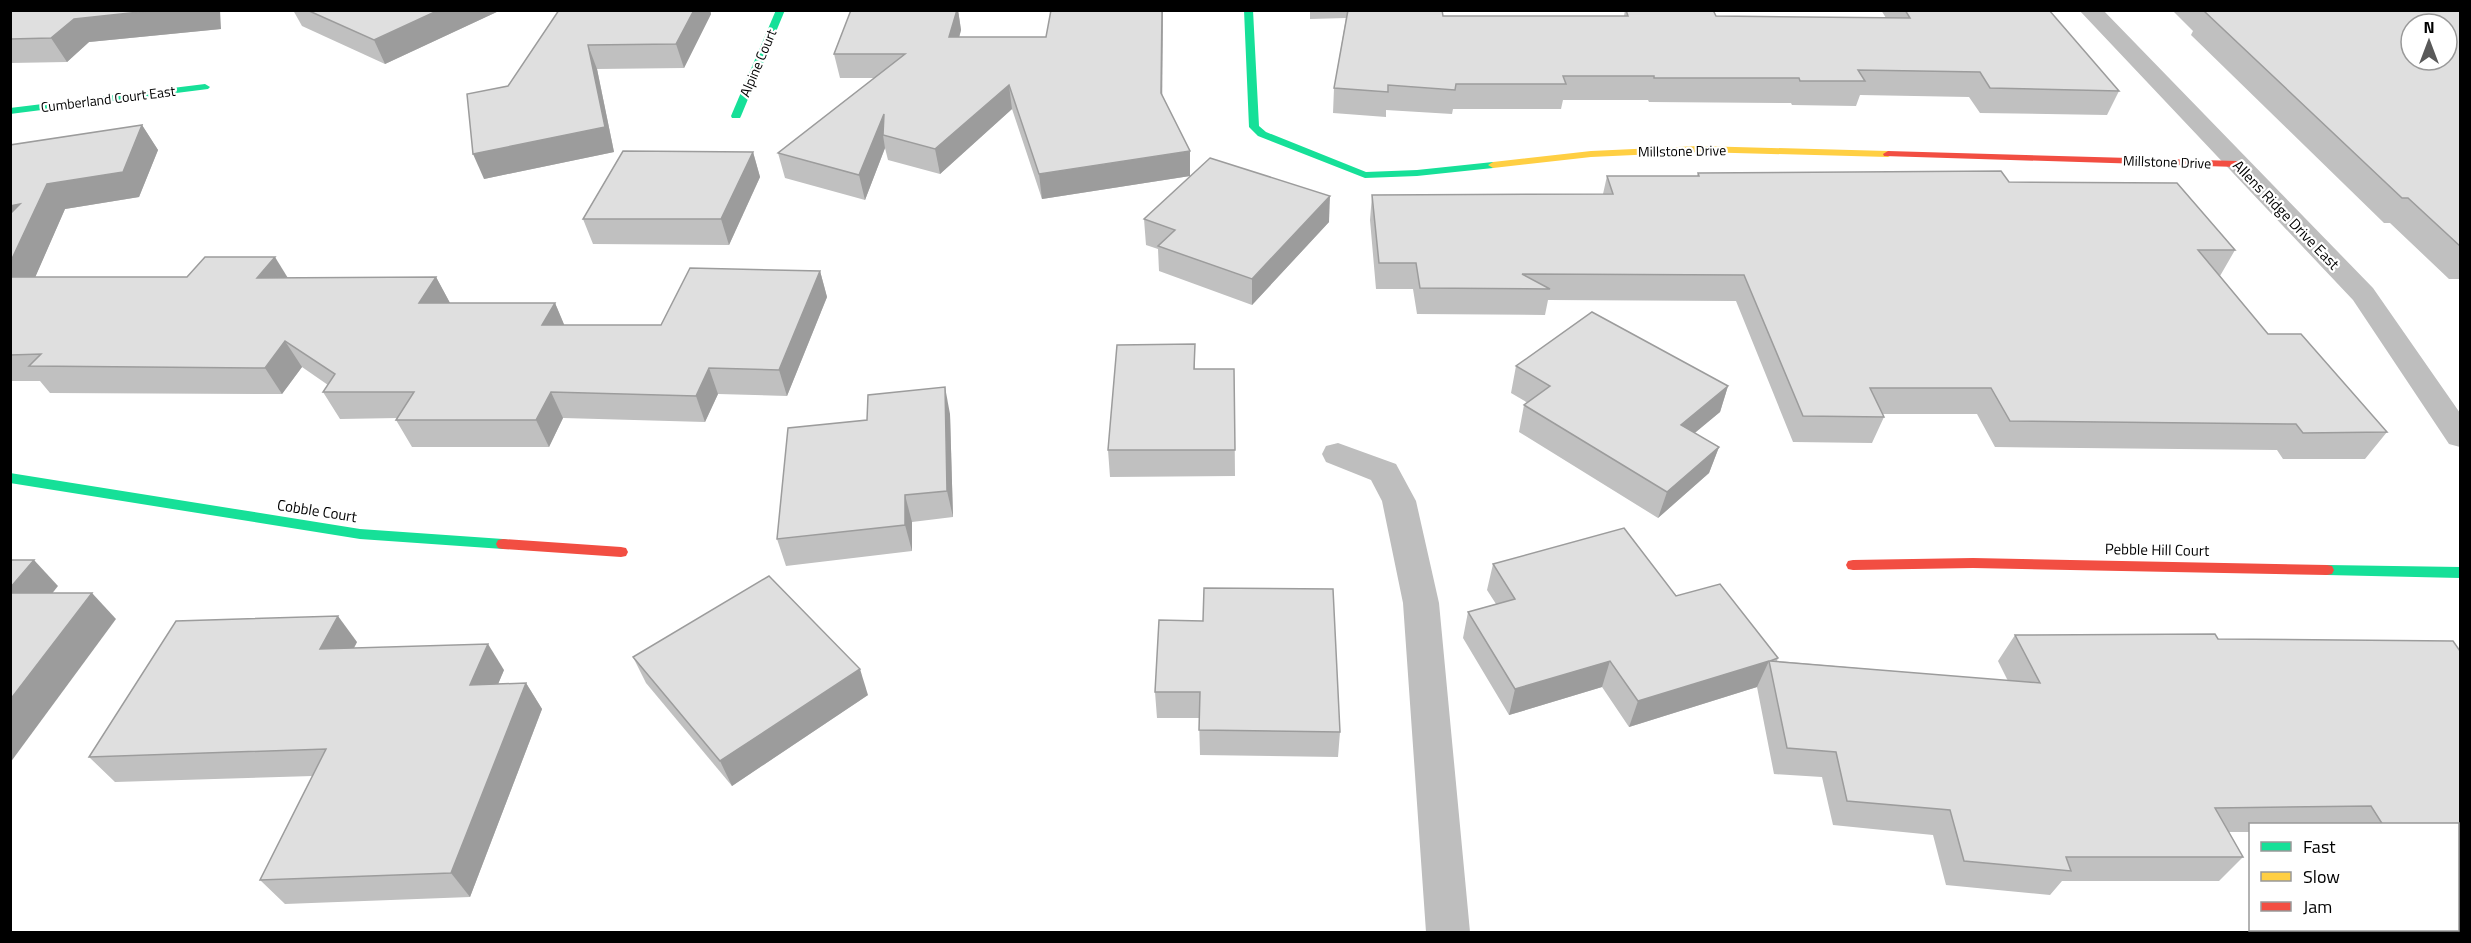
<svg xmlns="http://www.w3.org/2000/svg" width="2471" height="943" viewBox="0 0 2471 943" font-family="'Titillium Web',sans-serif">
  <rect width="100%" height="100%" fill="#fff"/>
  <g fill="none" stroke-linecap="round" stroke-linejoin="round">
    <polygon fill="#bebebe" fill-rule="evenodd" points="1338,443 1396,464 1416,501 1439,603 1470,932 1426,932 1403,603 1382,501 1371,480 1326,462 1322,454 1326,446"/>
    <polygon fill="#bebebe" fill-rule="evenodd" points="2079,10 2103,10 2373,288 2460,413 2460,447 2449,444 2353,300"/>
    <g fill="#16e098" fill-rule="evenodd">
      <polygon points="776,10 785,10 741,116 740,118 732,118 731,116"/>
      <polygon points="1244,10 1253,10 1259,126 1266,132 1366,172 1417,170 1493,162 1498,165 1493,168 1417,176 1365,178 1258,136 1249,127"/>
      <polygon points="205,84 210,87 208,89 10,114 10,108"/>
      <polygon points="10,473 360,529 503,539 508,540 510,544 508,548 503,549 360,539 10,483"/>
      <polygon points="2327,565 2460,567 2460,578 2327,575 2322,574 2320,570 2322,566"/>
    </g>
    <polygon fill="#ffcf43" fill-rule="evenodd" points="1699,146 1888,151 1893,154 1888,157 1699,152 1591,157 1493,168 1488,165 1493,162 1591,151"/>
    <g fill="#f24e42" fill-rule="evenodd">
      <polygon points="1888,151 2237,161 2242,164 2237,167 1884,156 1883,154"/>
      <polygon points="503,539 621,547 626,548 628,552 626,556 621,557 503,549 498,548 496,544 498,540"/>
      <polygon points="1973,558 2327,565 2332,566 2334,570 2332,574 2327,575 1973,568 1853,570 1848,569 1846,565 1848,561 1853,560"/>
    </g>
  </g>
  <g fill="#c0c0c0">
    <polygon points="10,10 221,29 89,42 67,62 10,63"/>
    <polygon points="293,10 501,10 385,64 302,26"/>
    <polygon points="559,10 710,10 711,14 684,68 597,69 614,152 484,179 508,86"/>
    <polygon points="851,10 958,10 961,30 959,37 1162,96 1190,151 1190,176 1042,199 1012,109 940,174 888,160 885,148 865,200 785,178 778,153 874,78 840,78 834,54"/>
    <polygon points="1310,10 1442,10 1443,16 1624,16 1625,10 1713,10 1716,16 1886,18 1881,10 2049,10 2119,91 2107,115 1980,113 1969,97 1860,95 1856,106 1792,105 1791,103 1649,102 1648,100 1563,100 1561,109 1453,109 1452,114 1386,110 1386,117 1333,113 1334,88 1346,18 1310,19"/>
    <polygon points="2172,10 2460,10 2460,279 2449,279 2390,223 2384,223 2191,35 2193,31"/>
    <polygon points="142,125 158,150 139,197 65,209 35,277 288,278 436,277 450,303 555,303 564,325 661,325 820,271 827,297 787,396 718,394 705,422 563,418 549,447 412,447 396,420 398,418 340,419 323,392 328,385 302,367 282,394 50,393 40,381 10,381 10,145"/>
    <polygon points="753,152 760,177 729,245 593,244 583,219"/>
    <polygon points="1698,173 2009,182 2235,250 2220,276 2268,334 2387,432 2365,459 2283,459 2277,450 1995,447 1977,414 1883,414 1884,417 1872,443 1793,442 1736,301 1548,300 1545,315 1417,314 1413,289 1376,289 1370,220 1372,195 1603,194 1607,176 1697,176"/>
    <polygon points="1144,219 1329,222 1252,305 1159,271 1158,249 1146,245"/>
    <polygon points="1195,344 1195,369 1234,369 1235,476 1110,477 1108,450"/>
    <polygon points="1516,366 1728,386 1720,412 1694,433 1719,447 1709,473 1658,518 1519,432 1524,405 1528,403 1511,393"/>
    <polygon points="950,414 953,517 912,522 912,551 786,566 777,539 867,420"/>
    <polygon points="1493,564 1676,596 1778,658 1777,661 2008,681 1998,661 2015,635 2218,639 2460,651 2460,874 2457,874 2457,825 2250,825 2250,832 2229,832 2243,857 2219,881 2062,881 2050,895 1946,885 1933,835 1833,825 1822,777 1774,774 1757,687 1629,727 1602,687 1509,715 1463,638 1468,612 1496,604 1487,590"/>
    <polygon points="1159,620 1340,732 1338,757 1200,755 1199,718 1157,718 1155,692"/>
    <polygon points="357,642 354,648 504,670 498,684 526,683 542,709 470,897 285,904 260,880 313,776 115,782 89,757"/>
    <polygon points="633,657 868,695 732,786 646,683"/>
  </g>
  <g fill="#9c9c9c">
    <polygon points="158,10 220,10 221,29 89,42 67,62 51,38 74,19"/>
    <polygon points="439,10 501,10 385,64 374,40"/>
    <polygon points="694,10 710,10 711,14 684,68 676,44"/>
    <polygon points="957,10 958,10 961,30 953,61 949,37"/>
    <polygon points="1162,10 1163,10 1162,118 1161,93"/>
    <polygon points="588,45 597,69 614,152 484,179 473,154"/>
    <polygon points="1009,85 1012,109 940,174 935,149"/>
    <polygon points="884,114 883,135 885,148 865,200 859,175"/>
    <polygon points="142,125 158,150 139,197 65,209 24,303 10,285 10,206"/>
    <polygon points="1190,151 1190,176 1042,199 1039,174"/>
    <polygon points="753,152 760,177 729,245 721,219"/>
    <polygon points="1330,196 1329,222 1252,305 1252,279"/>
    <polygon points="275,257 291,283 257,278"/>
    <polygon points="820,271 827,297 787,396 779,370"/>
    <polygon points="436,277 450,303 419,303"/>
    <polygon points="555,303 566,329 542,325"/>
    <polygon points="285,341 302,367 282,394 265,368"/>
    <polygon points="709,368 718,394 705,422 696,396"/>
    <polygon points="1728,386 1720,412 1672,452 1681,425"/>
    <polygon points="945,387 950,414 953,517 947,491"/>
    <polygon points="551,392 563,418 549,447 536,420"/>
    <polygon points="1719,447 1709,473 1658,518 1667,492"/>
    <polygon points="905,495 912,522 912,551 905,525"/>
    <polygon points="34,560 58,586 32,619 10,598 10,588"/>
    <polygon points="92,593 116,619 10,763 10,700"/>
    <polygon points="338,616 357,642 339,675 320,649"/>
    <polygon points="488,644 504,670 487,710 470,685"/>
    <polygon points="1610,661 1602,687 1509,715 1515,689"/>
    <polygon points="1769,661 1757,687 1629,727 1638,701"/>
    <polygon points="860,669 868,695 732,786 720,761"/>
    <polygon points="526,683 542,709 470,897 451,873"/>
  </g>
  <g fill="#dfdfdf" stroke="#9c9c9c" stroke-width="1.5" fill-rule="evenodd">
    <polygon points="10,10 158,10 74,19 51,38 10,39"/>
    <polygon points="307,10 439,10 374,40"/>
    <polygon points="559,10 694,10 676,44 588,45 605,127 473,154 467,94 508,86"/>
    <polygon points="851,10 957,10 949,37 1046,37 1051,10 1162,10 1161,93 1190,151 1039,174 1009,85 935,149 883,135 884,114 859,175 778,153 905,54 834,54"/>
    <polygon points="1348,10 1442,10 1443,16 1628,16 1626,10 1713,10 1716,16 1910,18 1905,10 2049,10 2119,91 1990,88 1980,72 1858,70 1865,81 1800,81 1799,78 1654,78 1654,76 1563,76 1566,84 1456,84 1455,90 1388,85 1388,92 1334,88"/>
    <path d="M2208 10H2460V246L2408 198H2402L2204 11H2209ZM2411 24H2447V60H2411Z"/>
    <polygon points="142,125 123,172 47,184 10,263 10,214 20,204 10,206 10,145"/>
    <polygon points="623,151 753,152 721,219 583,219"/>
    <polygon points="1210,158 1330,196 1252,279 1158,246 1175,230 1144,219"/>
    <polygon points="2001,171 2009,182 2177,183 2235,250 2198,250 2268,334 2301,334 2387,432 2303,433 2296,424 2010,421 1991,388 1870,388 1884,417 1803,416 1744,275 1522,274 1550,289 1420,288 1416,263 1379,263 1372,195 1613,194 1607,176 1699,176 1698,173"/>
    <polygon points="205,257 275,257 257,278 436,277 419,303 555,303 542,325 661,325 690,268 820,271 779,370 709,368 696,396 551,392 536,420 396,420 414,392 323,392 335,374 285,341 265,368 29,366 41,354 10,355 10,277 187,277"/>
    <polygon points="1592,312 1728,386 1681,425 1719,447 1667,492 1524,405 1550,386 1516,366"/>
    <polygon points="1195,344 1194,369 1234,369 1235,450 1108,450 1117,345"/>
    <polygon points="945,387 947,491 905,495 905,525 777,539 788,428 867,420 868,395"/>
    <polygon points="1624,528 1676,596 1720,584 1778,658 1770,661 2040,683 2015,635 2215,634 2218,639 2453,641 2460,651 2460,849 2457,849 2457,825 2383,825 2371,806 2215,808 2243,857 2066,857 2071,871 1964,861 1950,810 1847,801 1836,752 1787,748 1769,661 1638,701 1610,661 1515,689 1468,612 1515,599 1493,564"/>
    <polygon points="10,560 34,560 10,588"/>
    <polygon points="769,576 860,669 720,761 633,657"/>
    <polygon points="1204,588 1333,589 1340,732 1199,730 1200,692 1155,692 1159,620 1203,621"/>
    <polygon points="10,593 92,593 10,700"/>
    <polygon points="338,616 320,649 488,644 470,685 526,683 451,873 260,880 326,749 89,757 176,621"/>
  </g>
  <g text-anchor="middle" stroke-width="4.5" stroke-linejoin="round" paint-order="stroke">
    <g font-size="14" fill="#000" stroke="#fff">
      <text transform="translate(758 63) rotate(-67)" y="5">Alpine Court</text>
      <text transform="translate(108 99) rotate(-7)" y="5">Cumberland Court East</text>
      <text transform="translate(1682 151) rotate(-1)" y="5">Millstone Drive</text>
      <text transform="translate(2167 162) rotate(2)" y="5">Millstone Drive</text>
    </g>
    <g font-size="15" fill="#000" stroke="#fff">
      <text transform="translate(2286 215) rotate(46)" y="5">Allens Ridge Drive East</text>
      <text transform="translate(317 511) rotate(9)" y="5">Cobble Court</text>
      <text transform="translate(2157 550) rotate(1)" y="5">Pebble Hill Court</text>
    </g>
  </g>
  <rect width="2471" height="943" fill="none" stroke="#000000" stroke-width="24"/>
  <rect x="2249" y="823" width="210" height="108" fill="#ffffff" stroke="#999999" stroke-width="1.5"/>
  <rect x="2261" y="842" width="30" height="9" fill="#16e098" stroke="#999999" stroke-width="1.5"/>
  <text x="2303" y="853" font-size="18" fill="#000000">Fast</text>
  <rect x="2261" y="872" width="30" height="9" fill="#ffcf43" stroke="#999999" stroke-width="1.5"/>
  <text x="2303" y="883" font-size="18" fill="#000000">Slow</text>
  <rect x="2261" y="902" width="30" height="9" fill="#f24e42" stroke="#999999" stroke-width="1.5"/>
  <text x="2303" y="913" font-size="18" fill="#000000">Jam</text>
  <g transform="translate(2429 42)"><circle r="28" fill="#ffffff" stroke="#999999" stroke-width="1.5"/>
  <path d="M0-4.5L10 22L0 15L-10 22Z" fill="#595959"/>
  <text y="-9" font-size="16" font-weight="bold" text-anchor="middle" fill="#000000">N</text>
  </g>
</svg>
